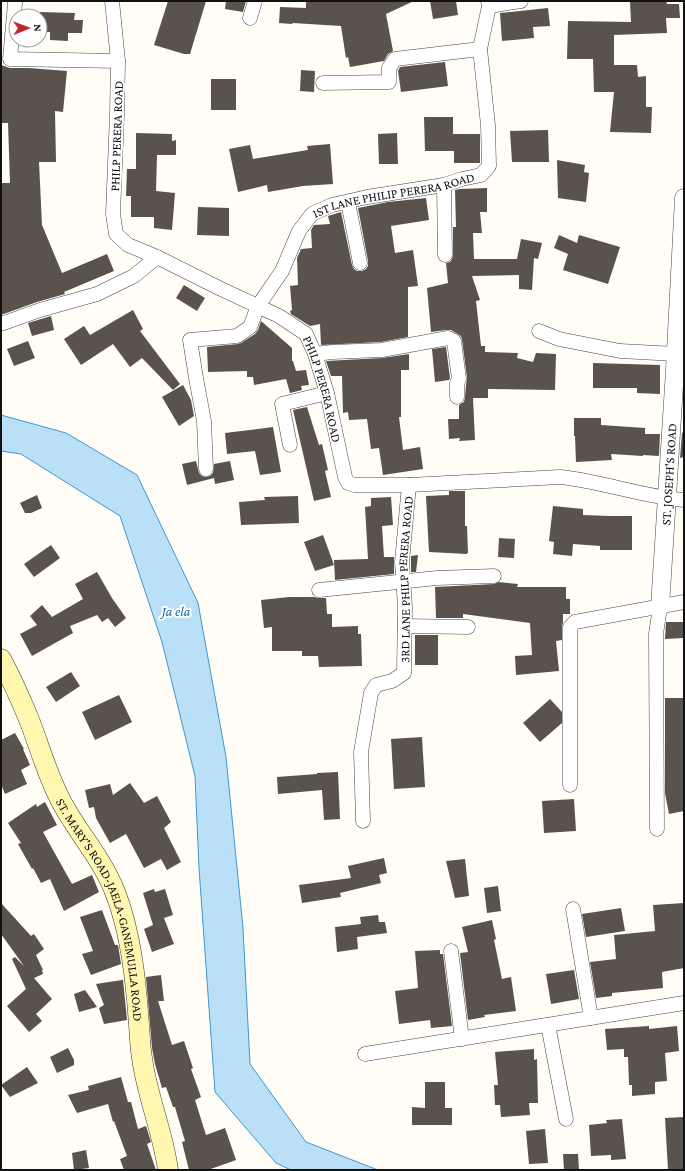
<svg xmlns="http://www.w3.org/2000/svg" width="685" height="1171" viewBox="0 0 685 1171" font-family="'Crimson Pro',serif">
  <rect width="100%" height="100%" fill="#fffdf5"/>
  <polygon fill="#b9e0f7" stroke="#3f96cf" points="1,415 66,433 137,475 198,603 226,757 243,928 250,1064 306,1142 378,1170 291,1170 276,1163 215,1092 199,868 195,776 162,642 120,516 21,454 1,451"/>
  <g fill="#5a524d">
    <polygon points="168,1 206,1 190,54 184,54 154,45"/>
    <polygon points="226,1 246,1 243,12 225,9"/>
    <polygon points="306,1 414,1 386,14 393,51 388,54 384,61 350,67 348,57 346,58 341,26 293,23 292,24 279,23 280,7 306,8"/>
    <polygon points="430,1 456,1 458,15 433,19"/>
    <polygon points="666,1 667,4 679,4 680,18 666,18 667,33 614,35 614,65 637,65 638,77 646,76 646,107 652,107 651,133 610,132 614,92 594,92 593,59 567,59 568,21 631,22 630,2"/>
    <polygon points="548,8 550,26 533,27 534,38 502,41 500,13"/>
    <polygon points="40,12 75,13 74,20 83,20 82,33 68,33 68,41 50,40 50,32 40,32"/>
    <polygon points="445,62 448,86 401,92 398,71 400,67"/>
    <polygon points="1,65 10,68 29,68 67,71 63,112 55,111 56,162 39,162 42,225 62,273 107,254 114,271 64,292 65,294 37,302 1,315 1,183 10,183 8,123 1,123"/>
    <polygon points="301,70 315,71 314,92 300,91"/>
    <rect x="211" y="79" width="25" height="31"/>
    <polygon points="424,117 453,117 453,134 480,134 480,163 454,163 454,151 425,151"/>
    <polygon points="548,130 549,162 512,162 510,131"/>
    <polygon points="136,133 172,134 172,141 176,140 176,155 157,155 156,191 175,193 172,230 154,228 154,217 131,217 131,196 126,196 127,169 136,169"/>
    <polygon points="397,133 398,164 379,164 378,134"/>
    <polygon points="330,144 333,184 303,186 268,192 267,185 238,192 229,149 250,145 253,159 308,150 307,146"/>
    <polygon points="557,160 585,165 584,172 589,173 586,202 558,198"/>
    <polygon points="487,188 487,212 480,212 482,233 473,233 474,259 517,259 521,239 542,243 538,259 534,258 532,290 519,289 519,275 472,276 480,300 476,301 481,346 485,346 485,352 518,353 517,358 533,362 536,353 556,354 555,390 488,389 488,398 473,398 475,440 459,441 460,438 449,439 448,419 459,419 459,405 464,402 465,397 466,385 467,378 462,340 461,336 451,330 446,330 431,332 427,288 448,283 446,263 450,262 452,259 453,255 453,227 456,227 455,190 460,189"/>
    <polygon points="426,198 429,220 391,226 395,253 413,250 418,286 408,287 408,337 381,342 321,345 320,324 310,326 291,314 290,311 292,310 290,286 298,285 297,258 301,249 312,248 311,230 314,225 330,224 328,216 341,212 352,265 354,269 357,271 362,271 366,269 368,266 368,261 358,208 388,202"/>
    <polygon points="198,207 229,208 229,236 197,235"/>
    <polygon points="559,235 577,243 579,235 620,247 608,284 563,270 568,254 554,248"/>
    <polygon points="184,285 205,298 197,311 176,298"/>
    <polygon points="133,310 143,329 140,331 180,384 173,390 142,358 130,367 113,344 81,365 64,339 84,326 90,335"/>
    <polygon points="51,316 54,330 32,336 28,323"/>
    <polygon points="261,321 292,348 292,361 293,361 296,371 306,370 309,385 301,386 302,390 290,393 286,379 254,385 253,377 247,377 247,371 208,372 207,347 238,344 241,343 255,334 258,330"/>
    <polygon points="28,341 35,358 14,366 7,349"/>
    <polygon points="446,347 450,378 449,380 435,382 432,349"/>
    <polygon points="409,354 409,370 401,370 401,417 399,417 403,450 420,447 423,469 383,475 379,448 371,449 367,419 349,420 348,412 343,413 342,376 331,376 326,361 382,358"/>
    <polygon points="593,363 660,365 660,394 637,393 637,388 593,388"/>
    <polygon points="183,385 191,400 194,416 179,426 162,397"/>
    <polygon points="307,407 319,445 322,444 328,470 325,471 331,497 314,501 293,410"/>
    <polygon points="574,418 601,418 601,425 645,428 645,434 660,434 659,456 643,455 643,456 611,454 612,460 576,462 575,436 574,436"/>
    <polygon points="273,427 281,472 260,475 255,451 227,454 225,433"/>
    <polygon points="684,432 684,457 680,458 682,433"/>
    <polygon points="196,461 199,473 202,476 206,477 210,476 213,473 214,464 230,461 234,480 215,484 214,478 187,485 182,464"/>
    <polygon points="449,491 465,491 465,526 467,526 468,553 467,553 467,554 429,552 426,496 449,495"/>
    <polygon points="37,495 42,508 31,513 25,513 20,503"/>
    <polygon points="298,496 299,523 241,525 239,502 265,500 264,497"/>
    <polygon points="391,497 393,525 382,526 384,557 394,557 394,574 335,580 334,560 368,559 365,507 371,506 371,498"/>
    <polygon points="553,506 583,509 583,515 610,516 632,516 632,550 600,550 600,546 573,544 572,556 553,554 554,542 549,541"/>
    <polygon points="323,535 334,565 315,571 304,542"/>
    <polygon points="499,538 515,539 514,558 498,557"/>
    <polygon points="51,545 60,558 34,577 24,564"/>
    <polygon points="418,555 416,572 411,572 411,556"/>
    <polygon points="97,572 112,598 126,618 115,627 108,618 102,622 97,615 70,626 73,633 32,656 20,634 37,625 30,616 42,605 52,617 83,599 75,584"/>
    <polygon points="499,582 518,584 517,587 566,587 566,599 570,599 570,614 563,614 563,622 562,627 562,640 556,641 559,671 516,675 515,656 532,655 530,623 463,614 463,618 436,618 435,587 494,584"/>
    <polygon points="289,597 314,597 319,598 326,598 327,614 332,614 332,627 358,626 358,634 361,634 362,666 319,667 318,656 302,656 302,651 272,651 272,627 264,628 261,600"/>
    <polygon points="666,622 684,622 684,638 665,639"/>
    <rect x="415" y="635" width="23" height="30"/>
    <polygon points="71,672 80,686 56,702 46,687"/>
    <polygon points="119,695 132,722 95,740 82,712"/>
    <polygon points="665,698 684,698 684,811 669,814 665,793"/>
    <polygon points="550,699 562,712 562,723 540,742 523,723"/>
    <polygon points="15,733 24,749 23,749 30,765 21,770 27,784 5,794 1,784 1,740"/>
    <polygon points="422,737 425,787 394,789 391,739"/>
    <polygon points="338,772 340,819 324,820 322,790 278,794 277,777 317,774 317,773"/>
    <polygon points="130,783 144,803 157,796 171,822 164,828 181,862 167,870 161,859 144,868 126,834 110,843 96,818 94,807 89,808 85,790 110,784 113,795"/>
    <polygon points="574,799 576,831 544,833 542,801"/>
    <polygon points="45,802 57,825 43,832 72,884 92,875 99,892 64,911 50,879 41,883 33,868 32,869 18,844 21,843 8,823 36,804 37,807"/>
    <polygon points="384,858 387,873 379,875 381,883 340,893 341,897 302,903 299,885 351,878 348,866"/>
    <polygon points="465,859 469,896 455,898 446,861"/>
    <polygon points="498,886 501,911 487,913 484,888"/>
    <polygon points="154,889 155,892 165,889 173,915 164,918 174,944 152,952 144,929 153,925 143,893"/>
    <polygon points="1,903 31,936 34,934 44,949 36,955 43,970 42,970 43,974 34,978 52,999 36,1014 42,1021 29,1032 7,1006 26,989 12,959 15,957 24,966 1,934"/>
    <polygon points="684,903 684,968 662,972 663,988 612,993 612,996 596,998 590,962 616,959 614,935 655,931 653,905"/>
    <polygon points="621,908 625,931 586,937 582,914"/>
    <polygon points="102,910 115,945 118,945 121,964 91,975 82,954 93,951 80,917"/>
    <polygon points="378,915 379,922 385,922 387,933 357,937 358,949 337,952 335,927 361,924 360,917"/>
    <polygon points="492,920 496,939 494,940 502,979 511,977 516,1011 484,1015 485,1017 468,1020 460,953 468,952 462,927"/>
    <polygon points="440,950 440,954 443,954 452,1026 431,1028 430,1020 399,1024 395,991 418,988 415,951"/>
    <polygon points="574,970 579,999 551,1004 546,974"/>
    <polygon points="161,975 164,1001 158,1001 172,1045 184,1041 193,1068 191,1069 201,1097 195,1100 206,1135 225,1128 236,1160 208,1170 189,1170 182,1142 185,1141 175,1107 173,1107 166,1087 162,1088 155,1064 152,1048 146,977"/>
    <polygon points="122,980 123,980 127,1020 104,1024 99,1008 104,1005 96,984"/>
    <polygon points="85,990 97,1007 79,1012 74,994"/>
    <polygon points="649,1026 649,1029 677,1026 679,1051 665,1053 667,1081 655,1082 655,1094 632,1096 632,1085 629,1085 628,1057 624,1057 624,1049 607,1050 605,1029"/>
    <polygon points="68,1048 74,1060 74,1065 57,1073 50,1057"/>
    <polygon points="534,1049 534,1060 537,1059 538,1103 529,1103 530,1115 501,1117 500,1105 495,1105 494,1085 498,1085 495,1052"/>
    <polygon points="27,1067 38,1083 10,1097 1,1085"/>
    <polygon points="121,1077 128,1102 131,1102 138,1129 146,1126 151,1142 147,1144 156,1170 124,1170 120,1159 127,1156 114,1121 113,1122 108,1104 77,1113 68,1095 89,1090 88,1086"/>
    <polygon points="425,1082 445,1082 445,1108 452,1108 452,1125 412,1125 412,1107 425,1108"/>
    <polygon points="684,1117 684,1170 668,1170 665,1118"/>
    <polygon points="622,1119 626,1159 611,1160 611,1155 591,1156 589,1125 607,1123 606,1120"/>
    <polygon points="545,1129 548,1163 529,1164 526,1131"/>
    <polygon points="86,1150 89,1168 74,1170 72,1153"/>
    <polygon points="563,1154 578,1154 579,1170 564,1170"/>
  </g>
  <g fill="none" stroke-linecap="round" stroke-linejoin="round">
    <defs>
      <g id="minor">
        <path id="s1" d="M112 1 118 61 117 114 113 214 116 234 128 245 157 257 221 289 279 316 306 334 315 354 327 393 345 477 348 483 354 485H409L560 477C602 481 642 497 684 500"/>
        <polyline points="488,1 489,6 521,1"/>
        <polyline points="15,3 10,59 118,61"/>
        <polyline points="250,18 255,1"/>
        <polyline points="323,83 389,82 389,68 395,59 480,49"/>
        <polyline points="444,185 445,255"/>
        <polyline points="348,202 360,263"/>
        <polyline points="1,324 40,310 97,294 134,276 157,257"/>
        <polyline points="539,331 559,339 620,351 676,354"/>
        <polyline points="315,354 332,352 382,350 448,338 454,341 459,379 457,383 457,397"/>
        <polyline points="290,445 282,404 327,393"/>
        <path id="s2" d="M206 469 204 421 196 378 190 340 237 336 250 327 258 306 282 271 299 231 312 214 332 205 367 197 444 185 462 179 481 175 489 166 488 125 480 49 489 6"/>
        <polyline points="319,590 437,578 494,576"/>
        <polyline points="405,626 468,627"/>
        <polyline points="570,785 570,627 575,622 684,602"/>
        <path id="s3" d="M363 821 361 752 371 693 376 685 392 681 404 673 405 607 402 562 409 485"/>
        <polyline points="657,829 656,634 660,607"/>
        <polyline points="573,909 591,1018"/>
        <polyline points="451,951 462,1039"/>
        <polyline points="548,1025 566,1119"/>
        <polyline points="365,1054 684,1003"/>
      </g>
      <g id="tertiary">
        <path id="s4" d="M660 607 675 370 684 198"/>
      </g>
      <g id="secondary">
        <path id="s5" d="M1 659C11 678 20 698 28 717 39 744 46 772 60 799 76 831 102 858 115 892 131 932 136 982 139 1025 140 1036 140 1047 142 1058 147 1096 163 1132 168 1170"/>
      </g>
    </defs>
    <use href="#minor" stroke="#444" stroke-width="15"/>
    <use href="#tertiary" stroke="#444" stroke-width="19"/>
    <use href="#secondary" stroke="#333" stroke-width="21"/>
    <use href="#minor" stroke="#fff" stroke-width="14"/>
    <use href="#tertiary" stroke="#fff" stroke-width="18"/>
    <use href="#secondary" stroke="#fff6b0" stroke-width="20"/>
  </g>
  <g text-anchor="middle" stroke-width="4" stroke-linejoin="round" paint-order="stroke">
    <g font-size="13" fill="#111" stroke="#fff">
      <text transform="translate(116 136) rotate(-88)" y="5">PHILP PERERA ROAD</text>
      <text dy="5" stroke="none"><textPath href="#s2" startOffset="407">1ST LANE PHILIP PERERA ROAD</textPath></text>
      <text dy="5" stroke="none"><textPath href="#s1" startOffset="507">PHILP PERERA ROAD</textPath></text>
      <text dy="5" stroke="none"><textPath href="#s4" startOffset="133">ST. JOSEPH'S ROAD</textPath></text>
      <text dy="5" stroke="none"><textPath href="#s3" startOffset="263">3RD LANE PHILP PERERA ROAD</textPath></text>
      <text dy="5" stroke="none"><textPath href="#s5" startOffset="272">ST. MARY'S ROAD-JAELA-GANEMULLA ROAD</textPath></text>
    </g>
    <g font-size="14" font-style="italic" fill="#1768a6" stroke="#fff">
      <text x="176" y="616">Ja ela</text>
    </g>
  </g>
  <rect width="685" height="1171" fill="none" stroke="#111111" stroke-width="4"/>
  <g transform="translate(28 28) rotate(89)"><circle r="19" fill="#ffffff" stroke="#a0a0a0"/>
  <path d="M0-3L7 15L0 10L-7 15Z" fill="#c4262e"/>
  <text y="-6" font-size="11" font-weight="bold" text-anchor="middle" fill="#111111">N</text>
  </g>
</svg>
